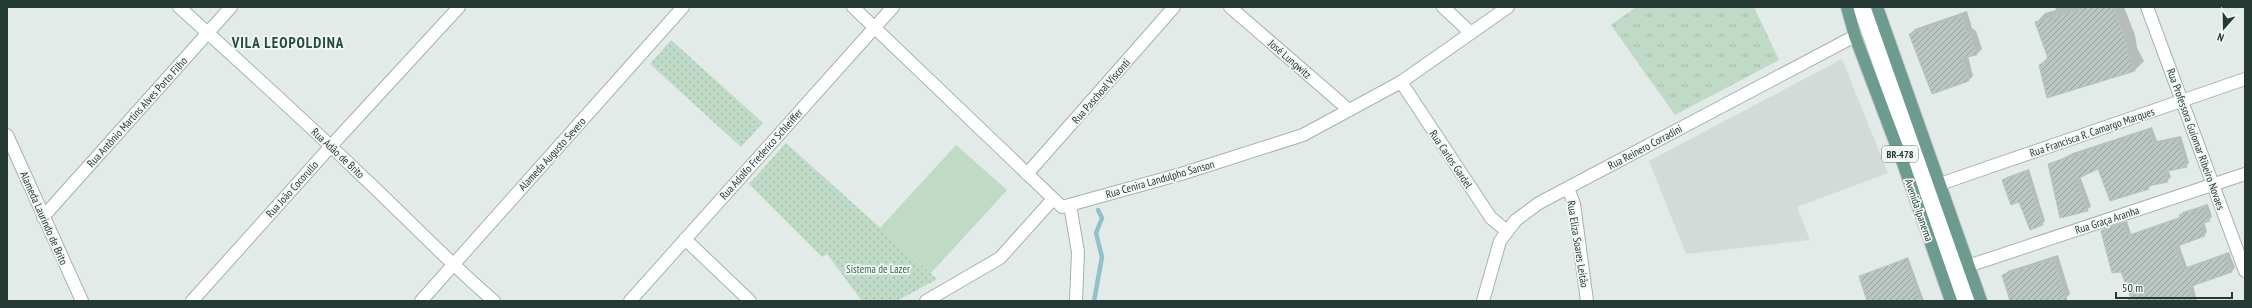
<svg xmlns="http://www.w3.org/2000/svg" width="2252" height="308" viewBox="0 0 2252 308" font-family="'PT Sans Narrow',sans-serif">
  <defs>
    <pattern id="grass-tufts" width="24" height="20" patternUnits="userSpaceOnUse"><rect width="24" height="20" fill="#bfdac6"/><path d="M3 7l-1-3M5 7V3M7 7l1-3M15 17l-1-3M17 17v-4M19 17l1-3" fill="none" stroke="#a4bcab"/></pattern>
    <pattern id="park-dots" width="8" height="8" patternUnits="userSpaceOnUse"><rect width="8" height="8" fill="#bfdac6"/><path d="M2 2h.1M6 6h.1" fill="none" stroke="#a4bcab" stroke-width="1.8" stroke-linecap="round"/></pattern>
    <pattern id="building-hatch" width="6" height="6" patternUnits="userSpaceOnUse"><rect width="6" height="6" fill="#b9c6c1"/><path d="M-1 1l2-2M0 6l6-6M5 7l2-2" fill="none" stroke="#96a29e"/></pattern>
  </defs>
  <rect width="100%" height="100%" fill="#e3ebe8"/>
  <polygon fill="#d2dbd7" points="1842,59 1888,173 1797,207 1810,240 1686,254 1649,161"/>
  <polygon fill="url(#grass-tufts)" points="1636,7 1754,7 1779,60 1675,115 1611,25"/>
  <g fill="url(#park-dots)">
    <polygon points="671,40 763,123 741,147 650,64"/>
    <polygon points="786,143 937,279 897,301 862,301 827,254 822,257 749,184"/>
  </g>
  <polygon fill="#bfdac6" points="956,145 1007,190 931,273 880,228"/>
  <g fill="#0003">
    <polygon points="2055,7 2124,7 2135,35 2137,48 2144,61 2135,70 2048,97 2040,65 2048,57 2037,22 2045,13 2056,10"/>
    <polygon points="1967,11 1972,28 1976,31 1982,49 1977,54 1968,56 1973,76 1968,81 1910,34 1915,29"/>
    <polygon points="2152,127 2157,141 2181,136 2189,163 2186,166 2168,170 2171,177 2167,181 2152,185 2148,188 2099,168 2080,176 2091,206 2087,210 2049,165 2073,153"/>
    <polygon points="2029,169 2045,221 2042,224 2003,180 2007,177"/>
    <polygon points="2208,204 2212,217 2204,222 2207,232 2204,235 2179,245 2187,267 2229,252 2235,268 2232,271 2193,285 2197,301 2124,301 2132,298 2122,270 2102,231 2105,228 2127,221 2131,234 2180,217 2183,212"/>
    <polygon points="2058,255 2070,294 2066,298 2060,301 2011,301 2003,276 2008,271"/>
    <polygon points="1908,257 1924,301 1868,301 1860,277"/>
  </g>
  <g fill="none" stroke-linecap="round" stroke-linejoin="round">
    <polyline stroke="#92c1c9" stroke-width="4.5" points="1094,301 1102,257 1096,233 1102,218 1098,210"/>
  </g>
  <g fill="url(#building-hatch)" stroke="#b7c4be">
    <polygon points="2088,7 2114,7 2127,44 2129,58 2135,71 2047,98 2039,65 2049,61 2035,22"/>
    <polygon points="1962,15 1967,33 1971,35 1977,55 1962,58 1969,81 1932,94 1909,34"/>
    <polygon points="2149,129 2154,144 2178,139 2187,167 2164,172 2168,182 2148,186 2149,189 2110,201 2098,169 2077,179 2088,211 2060,218 2048,164"/>
    <polygon points="2026,171 2043,225 2030,230 2019,202 2011,205 2002,180"/>
    <polygon points="2204,206 2210,221 2201,224 2205,236 2175,247 2184,270 2226,254 2232,272 2189,287 2193,301 2132,301 2121,272 2112,273 2101,231 2123,224 2128,236 2180,218 2179,215"/>
    <polygon points="1906,259 1921,301 1867,301 1859,276"/>
    <polygon points="2054,259 2067,301 2010,301 2002,275"/>
  </g>
  <g fill="none" stroke-linecap="round" stroke-linejoin="round">
    <defs>
      <g id="minor">
        <path d="M179 7C241 63 302 118 362 176 406 217 448 262 494 301"/>
        <polyline points="853,7 1062,207 1181,174 1303,135 1401,82 1508,7"/>
        <polyline points="1230,7 1349,110"/>
        <polyline points="1443,7 1471,33"/>
        <polyline points="1859,7 1963,301"/>
        <polyline points="1868,7 1973,301"/>
        <polyline points="2147,7 2245,271"/>
        <polyline points="1401,82 1491,218 1507,231"/>
        <polyline points="7,135 82,301"/>
        <polyline points="1027,174 1174,7"/>
        <polyline points="1940,184 2245,79"/>
        <polyline points="1568,188 1574,204 1587,301"/>
        <polyline points="1070,205 1078,252 1076,301"/>
        <polyline points="43,217 231,7"/>
        <polyline points="685,239 750,301"/>
        <polyline points="1968,266 2245,174"/>
        <polyline points="192,301 331,146 459,7"/>
        <polyline points="421,301 683,7"/>
        <polyline points="630,301 893,7"/>
        <polyline points="926,301 1000,258 1053,199"/>
        <polyline points="1483,301 1500,241 1516,220 1539,203 1855,36"/>
      </g>
      <g id="major">
        <polyline points="1847,7 1855,36 1903,163 1951,301"/>
        <polyline points="1877,7 1981,301"/>
      </g>
    </defs>
    <use href="#minor" stroke="#a6b2af" stroke-width="14"/>
    <use href="#major" stroke="#c2c8c6" stroke-width="14"/>
    <use href="#minor" stroke="#fff" stroke-width="12"/>
    <use href="#major" stroke="#6d9b8f" stroke-width="12"/>
  </g>
  <g text-anchor="middle" stroke-width="3.5" stroke-linejoin="round" paint-order="stroke">
    <rect fill="#f3f8f6" stroke="#63736f" stroke-width="1" x="1882" y="146" width="36" height="16" rx="3"/>
    <g font-size="10" font-weight="bold" fill="#253a35">
      <text x="1900" y="158">BR-478</text>
    </g>
    <g font-size="11" fill="#253a35" stroke="#f3f8f6">
      <text transform="translate(1290 59) rotate(41)" y="4">José Lungwitz</text>
      <text transform="translate(1101 91) rotate(-49)" y="4">Rua Paschoal Visconti</text>
      <text transform="translate(137 112) rotate(-48)" y="4">Rua Antônio Martins Alves Porto Filho</text>
      <text transform="translate(2092 132) rotate(-19)" y="4">Rua Francisca R. Camargo Marques</text>
      <text transform="translate(2196 139) rotate(70)" y="4">Rua Professora Guiomar Ribeiro Novaes</text>
      <text transform="translate(1645 147) rotate(-28)" y="4">Rua Reinero Corradini</text>
      <text transform="translate(338 153) rotate(43)" y="4">Rua Adão de Brito</text>
      <text transform="translate(552 154) rotate(-48)" y="4">Alameda Augusto Severo</text>
      <text transform="translate(761 154) rotate(-48)" y="4">Rua Adolfo Frederico Schleiffer</text>
      <text transform="translate(1451 159) rotate(56)" y="4">Rua Carlos Gardel</text>
      <text transform="translate(1160 179) rotate(-16)" y="4">Rua Cenira Landulpho Sanson</text>
      <text transform="translate(292 189) rotate(-48)" y="4">Rua João Cocorullo</text>
      <text transform="translate(1919 210) rotate(71)" y="4">Avenida Ipanema</text>
      <text transform="translate(44 218) rotate(66)" y="4">Alameda Laurindo de Brito</text>
      <text transform="translate(2107 220) rotate(-18)" y="4">Rua Graça Aranha</text>
      <text transform="translate(1578 244) rotate(81)" y="4">Rua Eliza Soares Leitão</text>
    </g>
    <g font-size="11" fill="#346c49" stroke="#f3f8f6">
      <text x="878" y="273">Sistema de Lazer</text>
    </g>
    <g font-size="15" font-weight="bold" letter-spacing="1" fill="#234a40" stroke="#f3f8f6">
      <text x="288" y="48">VILA LEOPOLDINA</text>
    </g>
  </g>
  <rect width="2252" height="308" fill="none" stroke="#253a35" stroke-width="16"/>
  <g transform="translate(2224 28) rotate(200)" stroke="#f3f8f6" stroke-width="3" paint-order="stroke">
  <path d="M0-3L7 15L0 10L-7 15Z" fill="#253a35"/>
  <text y="-6" font-size="11" font-weight="bold" text-anchor="middle" fill="#253a35">N</text>
  </g>
  <path d="M2116 292v6h116v-6" fill="none" stroke="#253a35" stroke-width="2"/>
  <text x="2122" y="292" font-size="12" fill="#253a35" stroke="#f3f8f6" stroke-width="3" paint-order="stroke">50 m</text>
</svg>
